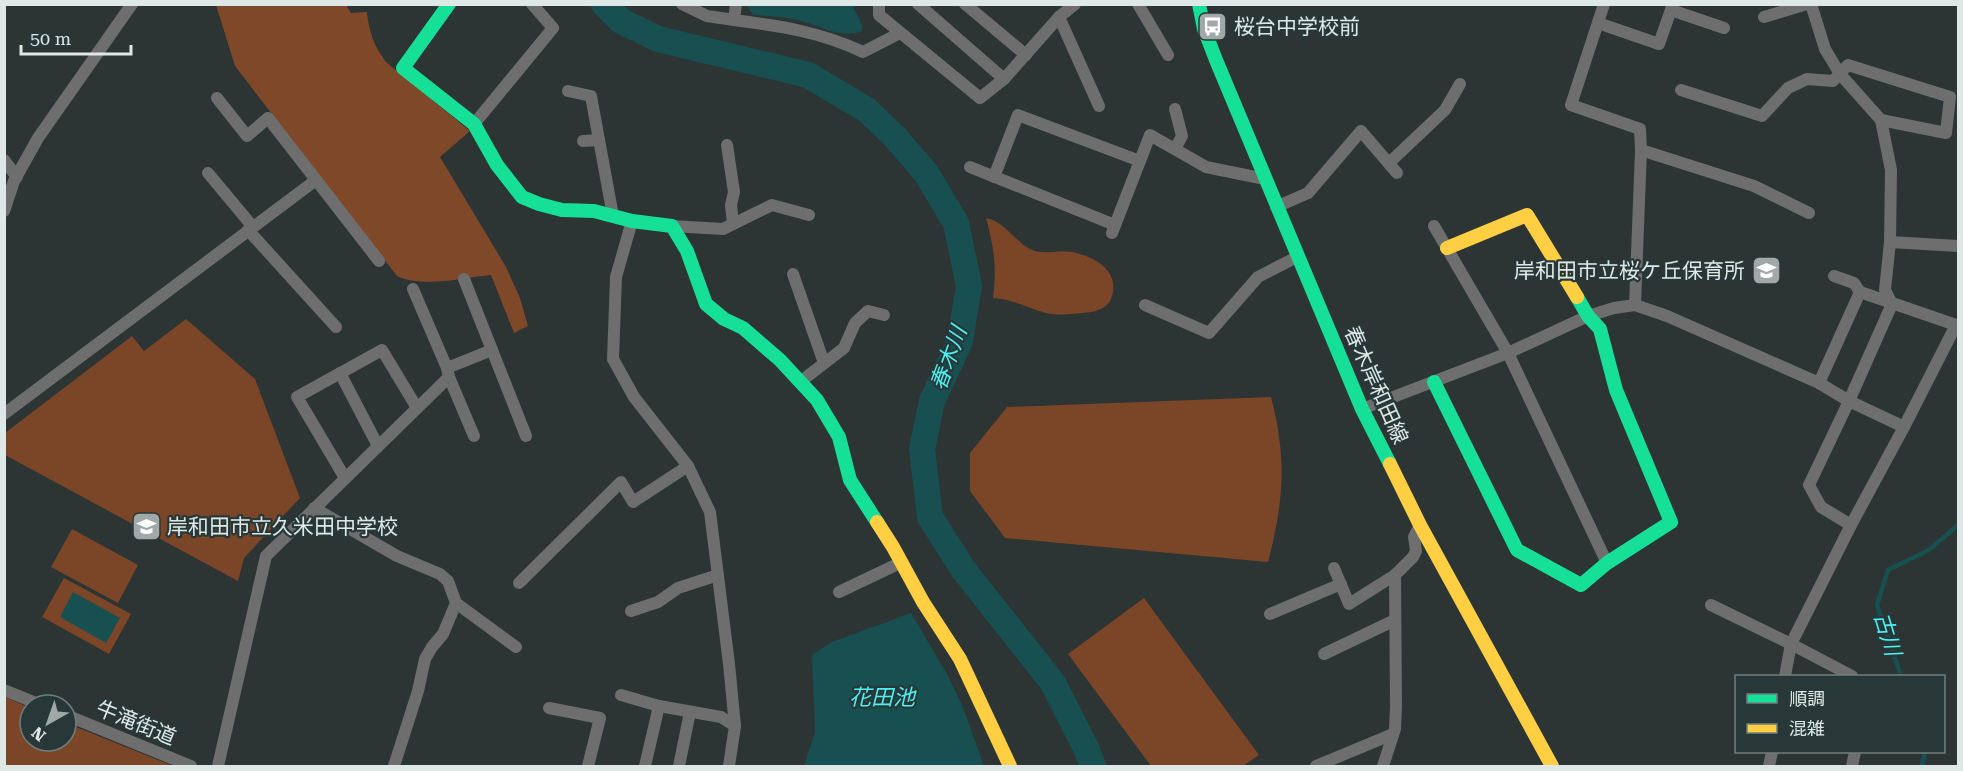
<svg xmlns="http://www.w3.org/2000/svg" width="1963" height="771" viewBox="0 0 1963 771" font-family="'Roboto Serif','Noto Sans JP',serif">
  <rect width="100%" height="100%" fill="#2c3434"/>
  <g fill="#7b4527">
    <path d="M986 218C1007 222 1017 246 1035 251 1046 254 1060 250 1072 252 1093 256 1120 270 1112 296 1109 309 1095 312 1083 313 1072 314 1057 316 1046 313 1028 308 1012 299 993 298 997 267 994 248 986 218Z"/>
    <polygon points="186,319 255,379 300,498 244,558 238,581 5,455 5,433 132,336 144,351"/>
    <path d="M1271 397C1287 459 1284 500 1268 562L1005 538 970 491V453L1007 407Z"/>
    <polygon points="72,529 138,565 118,603 51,567"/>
    <polygon points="64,578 131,614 109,654 42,617"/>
    <polygon points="1144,598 1259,755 1243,766 1151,766 1068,654"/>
    <polygon points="5,697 30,708 30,741 66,741 66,723 173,766 5,766"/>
  </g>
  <path fill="#7f4829" d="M216 5H346L351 13 367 12C369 32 374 46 386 62L470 131 440 157 506 267 520 298 528 326 514 333 491 275C463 278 422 288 397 276L235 66Z"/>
  <g fill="#185051">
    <path d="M746 4 852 5 862 25V31C840 40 818 24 797 20 783 17 768 16 753 15Z"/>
    <polygon points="73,592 120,618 106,643 60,617"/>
    <polygon points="911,613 947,674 962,705 984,766 804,766 815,732 812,655 832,642"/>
  </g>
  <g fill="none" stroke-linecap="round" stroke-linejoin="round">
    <g stroke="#185051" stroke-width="4.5">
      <polyline points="1901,676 1877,605 1888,570 1929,550 1958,525"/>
      <polyline points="1922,766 1925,752"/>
    </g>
    <polyline stroke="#185051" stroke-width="26" points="604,4 621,21 658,39 808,75 867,110 896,138 926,173 956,223 969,286 960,341 932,401 922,449 930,517 963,569 1053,683 1087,750 1093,766"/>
    <g stroke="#6d6e6d" stroke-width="12">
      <polyline points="682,4 707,16 734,20 736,4"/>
      <polyline points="879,4 879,15 980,98 1004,79 1059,17 1075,4"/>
      <polyline points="918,4 1004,79"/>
      <polyline points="965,4 1026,55"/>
      <polyline points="1138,4 1168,55"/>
      <polyline points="1604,4 1571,105 1640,129 1641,150 1635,305"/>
      <polyline points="1811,4 1825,49 1840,74 1881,120 1891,170 1890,242 1885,290 1892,304 1849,401 1809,485 1821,507 1851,525"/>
      <polyline points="1671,10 1724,28"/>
      <polyline points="1059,17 1099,106"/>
      <polyline points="1764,17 1807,4"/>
      <path d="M734 20C780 26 821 32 863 52L900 33"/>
      <polyline points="1598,23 1659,44 1673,4"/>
      <polyline points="1681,90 1762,116 1788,88 1807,79 1833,81 1848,65 1950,97 1946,133 1881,120"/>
      <polyline points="568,91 591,96 613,216"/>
      <polyline points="217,98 247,136 268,118 379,261"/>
      <polyline points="1175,109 1182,136 1175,149"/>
      <polyline points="474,124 553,28 532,4"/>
      <polyline points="583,141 599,140"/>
      <polyline points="727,145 734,192 731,205 733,224"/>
      <polyline points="1641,150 1754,186 1809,213"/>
      <polyline points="4,160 17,177"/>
      <polyline points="1389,163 1445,110 1460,84"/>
      <polyline points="970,167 1115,225"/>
      <polyline points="208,173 253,227"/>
      <polyline points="994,177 1018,115 1140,161"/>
      <polyline points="1276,207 1308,193 1361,131 1397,173"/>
      <polyline points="4,211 14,181 38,138 132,4"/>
      <polyline points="632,221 616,277 613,359 634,397 688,466 710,512 729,664 735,726 729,766"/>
      <polyline points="672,226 723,229 772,205 809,215"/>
      <polyline points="1434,226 1508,353 1607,563"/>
      <polyline points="248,230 336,327"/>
      <polyline points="1112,233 1150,135 1206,167 1265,179"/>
      <polyline points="1890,242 1958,246"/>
      <polyline points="793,274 824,363"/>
      <polyline points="464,279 526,436"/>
      <polyline points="1145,305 1209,333 1258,277 1297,257"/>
      <polyline points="447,368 492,350"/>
      <polyline points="340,373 378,446"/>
      <polyline points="449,377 474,436"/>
      <polyline points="800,382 844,348 855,323 868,311 884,315"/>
      <polyline points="1819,383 1860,292"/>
      <polyline points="1362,409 1508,353 1588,316 1614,308 1635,305 1667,316 1819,383 1849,401 1904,427"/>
      <polyline points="4,414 316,180"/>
      <polyline points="345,478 297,397 382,350 417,408"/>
      <polyline points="314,508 397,556 440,574 448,581 456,603 443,634 432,647 425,659 418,691 394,766"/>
      <polyline points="1334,568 1349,604 1395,575 1413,557 1416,551 1414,537 1420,525"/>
      <polyline points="519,583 621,482 633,502 688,466"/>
      <polyline points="839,592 902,562"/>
      <polyline points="456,603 516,647"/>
      <polyline points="1711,605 1791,644 1852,676"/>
      <polyline points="631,611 658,602 678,588 718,575"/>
      <polyline points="1270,614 1341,584"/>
      <polyline points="1324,654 1395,620"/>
      <polyline points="1785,676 1791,644 1851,525 1904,427 1956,325 1860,292 1854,283 1834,276"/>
      <polyline points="4,690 41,705"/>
      <polyline points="621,695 659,706 721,717 735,726"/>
      <polyline points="549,708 600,718 588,766"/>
      <polyline points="66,715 191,766"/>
      <polyline points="218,766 266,556 449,377 447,368 413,289"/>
      <polyline points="645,766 659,706"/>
      <polyline points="679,766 690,712"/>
      <polyline points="1316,766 1393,734"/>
      <polyline points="1383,766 1395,729 1396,707 1395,575"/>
      <polyline points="1769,766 1772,752"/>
      <polyline points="1852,766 1855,752"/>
    </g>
    <g stroke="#16e098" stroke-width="14">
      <polyline points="449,4 403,68 474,124 497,165 522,197 539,204 562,210 594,211 632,221 672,226 687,251 706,304 724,319 743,328 780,360 817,400 839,437 850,480 877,522"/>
      <polyline points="1199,4 1204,29 1216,60 1362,409 1390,464"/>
      <polyline points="1434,382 1517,550 1581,585 1607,563 1671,522 1616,390 1600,329 1588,316 1577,297"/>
    </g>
    <g stroke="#ffcf43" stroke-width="14">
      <polyline points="1447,248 1527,215 1577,297"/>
      <polyline points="1390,464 1420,525 1552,766"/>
      <polyline points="877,522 893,547 923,602 960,659 1010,766"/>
    </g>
  </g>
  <defs>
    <symbol id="bus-square" viewBox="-11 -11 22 22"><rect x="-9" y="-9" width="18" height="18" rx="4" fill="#a0a9a8" stroke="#283838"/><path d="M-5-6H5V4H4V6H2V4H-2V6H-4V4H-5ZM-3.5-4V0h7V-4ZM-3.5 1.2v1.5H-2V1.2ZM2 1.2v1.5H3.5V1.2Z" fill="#fff"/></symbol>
    <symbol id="school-square" viewBox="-11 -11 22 22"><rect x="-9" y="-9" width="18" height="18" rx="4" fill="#a0a9a8" stroke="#283838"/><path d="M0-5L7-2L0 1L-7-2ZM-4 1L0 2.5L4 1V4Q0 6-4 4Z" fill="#fff"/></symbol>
  </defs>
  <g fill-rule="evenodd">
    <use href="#bus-square" x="1196" y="10" width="33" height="33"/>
    <use href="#school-square" x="1750" y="254" width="33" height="33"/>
    <use href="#school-square" x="130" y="510" width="33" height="33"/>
  </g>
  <g text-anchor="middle" stroke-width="4.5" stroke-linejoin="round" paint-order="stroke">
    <g font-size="21" fill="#dee8e7" stroke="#283838" text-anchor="start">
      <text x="1234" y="34">桜台中学校前</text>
      <text x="1745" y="278" text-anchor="end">岸和田市立桜ケ丘保育所</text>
      <text x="167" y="534">岸和田市立久米田中学校</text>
    </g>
    <g font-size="21" fill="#dee8e7" stroke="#283838">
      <text transform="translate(1376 385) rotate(66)" y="7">春木岸和田線</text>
      <text transform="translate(136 723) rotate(22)" y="7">牛滝街道</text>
    </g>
    <g font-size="22" font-style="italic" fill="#4eeff1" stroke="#283838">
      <text transform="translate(948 358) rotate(-70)" y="8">春木川</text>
      <text transform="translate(1888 634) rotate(73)" y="8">古川</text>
      <text x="882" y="705">花田池</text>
    </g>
  </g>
  <rect width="1963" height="771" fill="none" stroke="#dee8e7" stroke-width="12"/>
  <rect x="1735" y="675" width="210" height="78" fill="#283838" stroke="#717e7e" stroke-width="1.5"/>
  <rect x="1747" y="694" width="30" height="9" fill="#16e098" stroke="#717e7e" stroke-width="1.5"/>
  <text x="1789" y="705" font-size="18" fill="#dee8e7">順調</text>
  <rect x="1747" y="724" width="30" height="9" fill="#ffcf43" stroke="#717e7e" stroke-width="1.5"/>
  <text x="1789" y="735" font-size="18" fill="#dee8e7">混雑</text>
  <g transform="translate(48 723) rotate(220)"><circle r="28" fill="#283838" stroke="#717e7e" stroke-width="1.5"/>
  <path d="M0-4.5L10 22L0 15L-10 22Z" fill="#a0a9a8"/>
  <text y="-9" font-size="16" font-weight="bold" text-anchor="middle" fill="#dee8e7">N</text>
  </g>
  <path d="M21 45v9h110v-9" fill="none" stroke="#dee8e7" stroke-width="3"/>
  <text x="30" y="45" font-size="18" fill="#dee8e7" stroke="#283838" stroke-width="4.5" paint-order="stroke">50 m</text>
</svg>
